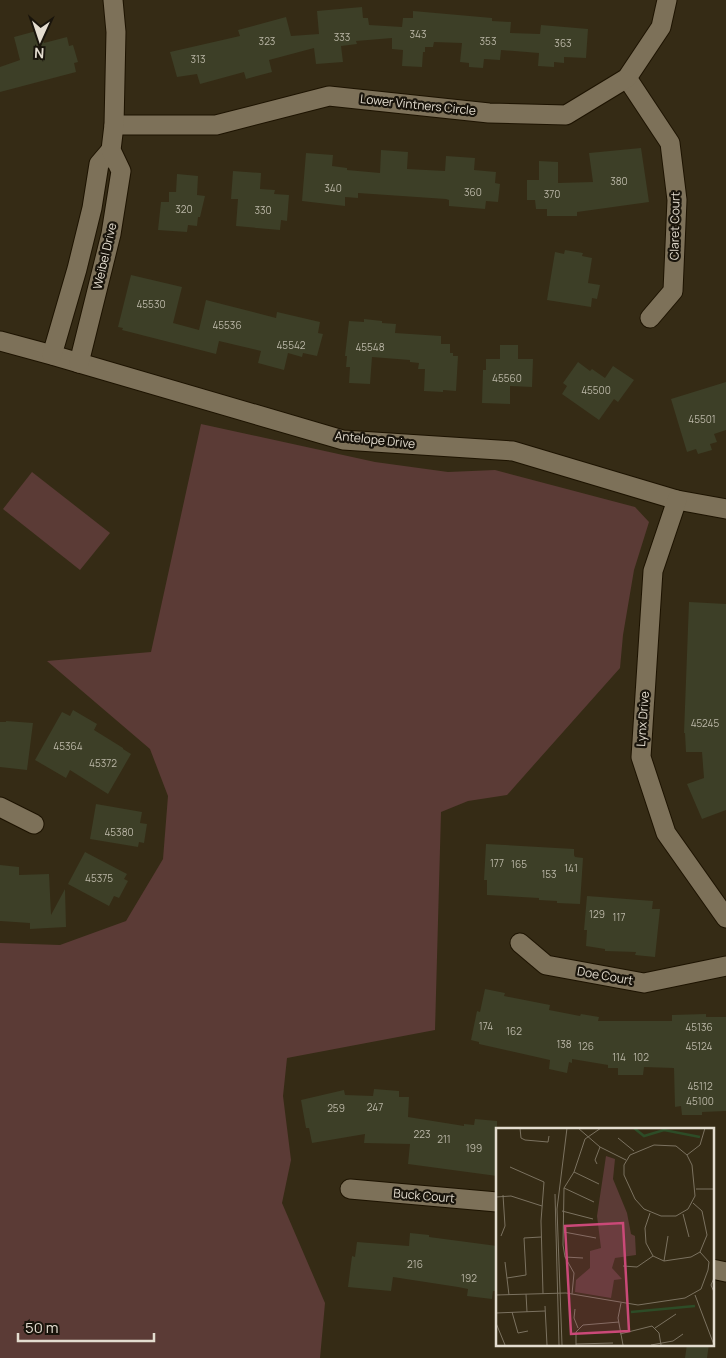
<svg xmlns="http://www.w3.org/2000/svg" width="726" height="1358" viewBox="0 0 726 1358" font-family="Manrope,sans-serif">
  <rect width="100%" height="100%" fill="#352b15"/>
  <g fill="#5b3b36">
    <polygon points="201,424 375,462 448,472 495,470 635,507 649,522 634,570 623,635 620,668 507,795 468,801 441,812 435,1030 287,1058 283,1096 291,1160 282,1203 325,1303 320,1358 0,1358 0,943 60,945 126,921 163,859 168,796 150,749 47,661 151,652"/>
    <polygon points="32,472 110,533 80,570 3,509"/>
  </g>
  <g fill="#3d3f27">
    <polygon points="362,7 363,18 368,18 369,25 402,27 403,18 413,18 413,11 492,18 492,21 511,22 510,33 540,34 541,25 588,29 586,58 564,57 564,63 554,62 554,67 538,66 539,53 501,50 500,60 484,59 483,68 469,67 469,63 460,62 462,43 434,42 433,47 425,47 425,52 423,52 422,67 402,66 403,50 392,49 392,38 356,41 357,44 341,46 343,62 316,64 314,48 269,60 272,72 246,79 244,72 200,84 197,74 177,77 170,52 240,36 238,30 286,17 291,36 319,34 317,11"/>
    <polygon points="40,30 44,43 67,37 69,46 73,45 78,62 74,63 76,72 0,92 0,67 20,60 14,37"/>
    <polygon points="641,148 649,202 577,212 577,216 547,216 547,209 536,209 535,200 527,200 527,180 539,180 539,161 558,162 558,183 593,182 589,153"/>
    <polygon points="381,150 408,152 407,169 445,171 446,156 475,158 474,170 496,172 495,183 500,184 498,202 486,201 485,209 449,206 449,200 446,199 358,193 358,198 345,197 345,206 302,201 306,153 333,155 332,166 347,168 347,170 380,173"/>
    <polygon points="233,171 261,173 260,189 275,190 274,194 289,195 287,221 281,220 280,230 236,226 238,199 231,199"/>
    <polygon points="177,174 198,176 197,195 205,196 200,217 198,217 197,226 188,225 187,232 158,230 161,202 169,202 169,192 176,192"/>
    <polygon points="565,250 583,253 582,256 592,258 588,283 600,285 597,299 592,298 591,307 547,300 555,252 564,254"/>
    <polygon points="131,275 182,287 173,323 199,330 206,300 276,318 277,312 320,322 318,333 323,334 317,356 303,353 302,357 288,353 284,370 258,363 261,351 219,341 216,354 122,330 123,328 118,327"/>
    <polygon points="364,319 382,321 382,323 396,324 395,333 441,336 441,344 450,344 450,353 453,353 453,356 458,356 456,391 443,390 443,392 424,391 425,369 418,369 419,363 410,362 410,360 372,357 370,384 349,383 350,367 346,367 347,356 345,356 349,321 364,322"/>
    <polygon points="500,345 518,345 518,359 533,359 532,387 510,386 510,404 482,403 483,370 486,370 486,359 500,359"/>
    <polygon points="578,362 590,371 592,369 605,378 613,366 634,380 618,402 614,399 599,420 562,394 567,386 563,383"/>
    <polygon points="726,382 726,430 714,434 717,442 710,444 712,450 698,454 696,449 687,452 671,399"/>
    <polygon points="689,602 726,604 726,810 702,819 687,784 704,778 702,752 686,752 685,733 684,733"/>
    <polygon points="73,710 97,724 94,730 123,748 123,749 131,754 108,794 70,770 66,778 35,760 62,712 70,716"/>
    <polygon points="6,721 33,723 27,770 0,767 0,722 6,722"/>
    <polygon points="96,804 142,812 140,823 147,824 144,843 139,842 138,847 90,839"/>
    <polygon points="486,844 574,849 574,855 575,857 583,858 580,904 557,903 557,901 539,900 539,898 487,895 487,880 484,880"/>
    <polygon points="85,852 127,874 124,879 128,881 119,898 114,896 109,906 68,884"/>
    <polygon points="0,865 19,867 19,875 49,874 51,915 65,889 66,927 30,929 30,923 0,921"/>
    <polygon points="587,896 653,901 652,909 660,909 655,957 635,955 636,952 605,951 605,949 586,946 587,930 584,930"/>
    <polygon points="485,989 505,993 504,996 550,1005 549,1010 580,1016 581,1014 599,1017 598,1021 672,1021 672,1015 706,1014 706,1017 726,1017 726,1111 702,1112 702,1115 682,1115 681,1106 675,1107 674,1068 644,1067 643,1075 618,1075 618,1068 608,1068 608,1065 572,1059 572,1063 569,1062 567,1073 549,1069 550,1060 479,1044 479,1042 471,1040 477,1011 480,1012"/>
    <polygon points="374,1089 399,1091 399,1097 409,1097 408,1117 464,1126 464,1124 474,1125 475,1119 497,1121 497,1176 408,1164 410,1144 364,1143 365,1134 312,1143 309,1128 306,1128 301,1100 344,1090 345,1095 373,1096"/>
    <polygon points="410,1233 429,1235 429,1237 497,1246 497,1291 493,1291 492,1299 467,1296 468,1289 458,1287 393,1277 391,1291 348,1287 352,1256 355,1257 357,1242 409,1246"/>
    <polygon points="687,1344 709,1344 707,1358 685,1358"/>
  </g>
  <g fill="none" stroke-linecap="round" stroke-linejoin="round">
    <defs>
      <g id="street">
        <polyline points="627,78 670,143 677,200 673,291 650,318"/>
        <polyline points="114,125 216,125 329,96 489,113 566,115 627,78 661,27 667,0"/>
        <polyline points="0,341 52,355 343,440 513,451 677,500 726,509"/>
        <polyline points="52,355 77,269 92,208 99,164 111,150"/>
        <polyline points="79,363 111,234 121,171 111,150 114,125 116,32 113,0"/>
        <polyline points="677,500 653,571 641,757 666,833 726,918"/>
        <polyline points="0,807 34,824"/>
        <polyline points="520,943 546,965 644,983 726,966"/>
        <polyline points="350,1189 497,1202"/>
        <polyline points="712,1269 726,1272"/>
      </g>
    </defs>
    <use href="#street" stroke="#1d1301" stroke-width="21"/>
    <use href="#street" stroke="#7d7159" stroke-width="19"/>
  </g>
  <g text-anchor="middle" stroke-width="4.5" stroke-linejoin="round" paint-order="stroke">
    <g font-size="10" fill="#bab6a6">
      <text x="418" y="38">343</text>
      <text x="342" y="41">333</text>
      <text x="267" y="45">323</text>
      <text x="488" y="45">353</text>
      <text x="563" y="47">363</text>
      <text x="198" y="63">313</text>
      <text x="619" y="185">380</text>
      <text x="333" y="192">340</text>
      <text x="473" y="196">360</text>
      <text x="552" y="198">370</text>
      <text x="184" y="213">320</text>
      <text x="263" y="214">330</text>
      <text x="151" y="308">45530</text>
      <text x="227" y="329">45536</text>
      <text x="291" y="349">45542</text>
      <text x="370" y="351">45548</text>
      <text x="507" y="382">45560</text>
      <text x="596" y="394">45500</text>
      <text x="702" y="423">45501</text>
      <text x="705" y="727">45245</text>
      <text x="68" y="750">45364</text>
      <text x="103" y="767">45372</text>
      <text x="119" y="836">45380</text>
      <text x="497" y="867">177</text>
      <text x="519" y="868">165</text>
      <text x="571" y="872">141</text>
      <text x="549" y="878">153</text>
      <text x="99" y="882">45375</text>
      <text x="597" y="918">129</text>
      <text x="619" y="921">117</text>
      <text x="486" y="1030">174</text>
      <text x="699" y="1031">45136</text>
      <text x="514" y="1035">162</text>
      <text x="564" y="1048">138</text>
      <text x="586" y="1050">126</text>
      <text x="699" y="1050">45124</text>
      <text x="619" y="1061">114</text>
      <text x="641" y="1061">102</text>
      <text x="700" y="1090">45112</text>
      <text x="700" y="1105">45100</text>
      <text x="375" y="1111">247</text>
      <text x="336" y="1112">259</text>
      <text x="422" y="1138">223</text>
      <text x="444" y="1143">211</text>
      <text x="474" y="1152">199</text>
      <text x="415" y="1268">216</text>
      <text x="469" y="1282">192</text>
    </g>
    <g font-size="12" fill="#e4ddd0" stroke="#19140b">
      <text transform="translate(418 105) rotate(6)" y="4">Lower Vintners Circle</text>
      <text transform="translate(675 226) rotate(-89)" y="4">Claret Court</text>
      <text transform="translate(105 256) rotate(-77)" y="4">Weibel Drive</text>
      <text transform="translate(375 440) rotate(6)" y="4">Antelope Drive</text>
      <text transform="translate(643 719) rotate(-86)" y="4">Lynx Drive</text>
      <text transform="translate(605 976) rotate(10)" y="4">Doe Court</text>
      <text transform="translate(424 1196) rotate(5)" y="4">Buck Court</text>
    </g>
  </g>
  <g transform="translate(496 1128)">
    <rect width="218" height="218" fill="#352b15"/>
    <path d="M110 28 119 31 117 51 131 85 135 106 139 108 140 127 119 130 116 140 126 151 118 152 115 170 79 164 80 152 94 140V123L105 120 101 88Z" fill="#5b3b36"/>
    <path fill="none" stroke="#2d4c27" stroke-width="2.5" d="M138 0 148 8 168 2 204 9M135 184 199 178"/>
    <path fill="none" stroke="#7b7260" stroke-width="1" d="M24 0 25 10 29 12 52 14 53 8M82 0 104 19 130 32M122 10 138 23M158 17 180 18 191 27 196 37 199 68 192 81 180 88H165L148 81 139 71 128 47V37L134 27ZM191 27 204 17 209 0M101 36 99 32 104 19M14 39 48 54 45 93 47 166M78 44 103 56M68 60 98 74M200 61H218M59 66 63 217M0 69 15 68 46 78M66 83 97 91M154 85 149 100 150 115 157 128 168 133 195 129 204 124 211 107 206 83 197 75M187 86 193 109M68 104 100 110M5 108 9 98 7 67M69 129 87 130M168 133 172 108M9 134 13 167M127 138 141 139 157 128M11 150 30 147 28 110 45 109M218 150 215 157 218 164M30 166 31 184M76 166 78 145 69 129 67 117 68 60 78 44 89 11 105 0M0 167 70 165 142 177 189 170 205 161 212 142 213 134 204 124M199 167 218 217M125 175 122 190 127 217M49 178 51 217M79 181 78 190 82 200M16 184 22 205 32 203M0 185 49 183M0 195 9 217M159 200 180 186M124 206 156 198 163 205 165 217M80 216 117 215M66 217 61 81 71 0M80 217V204L87 197 123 194M155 217 177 213 187 206"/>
    <path fill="#ca4978" fill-opacity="0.15" stroke="#ca4978" stroke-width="2.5" d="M127 95 133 203 75 206 69 98Z"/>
    <rect width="218" height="218" fill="none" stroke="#e4ddd0" stroke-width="2.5"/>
  </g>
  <g transform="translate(40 40) rotate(183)" stroke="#19140b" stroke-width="4" paint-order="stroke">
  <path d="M0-4L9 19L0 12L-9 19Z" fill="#e4ddd0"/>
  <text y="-8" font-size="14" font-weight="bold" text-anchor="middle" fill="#e4ddd0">N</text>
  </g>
  <path d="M18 1333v8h136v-8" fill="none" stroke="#e4ddd0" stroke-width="2.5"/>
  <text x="25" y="1333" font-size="15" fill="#e4ddd0" stroke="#19140b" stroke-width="4" paint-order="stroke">50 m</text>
</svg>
